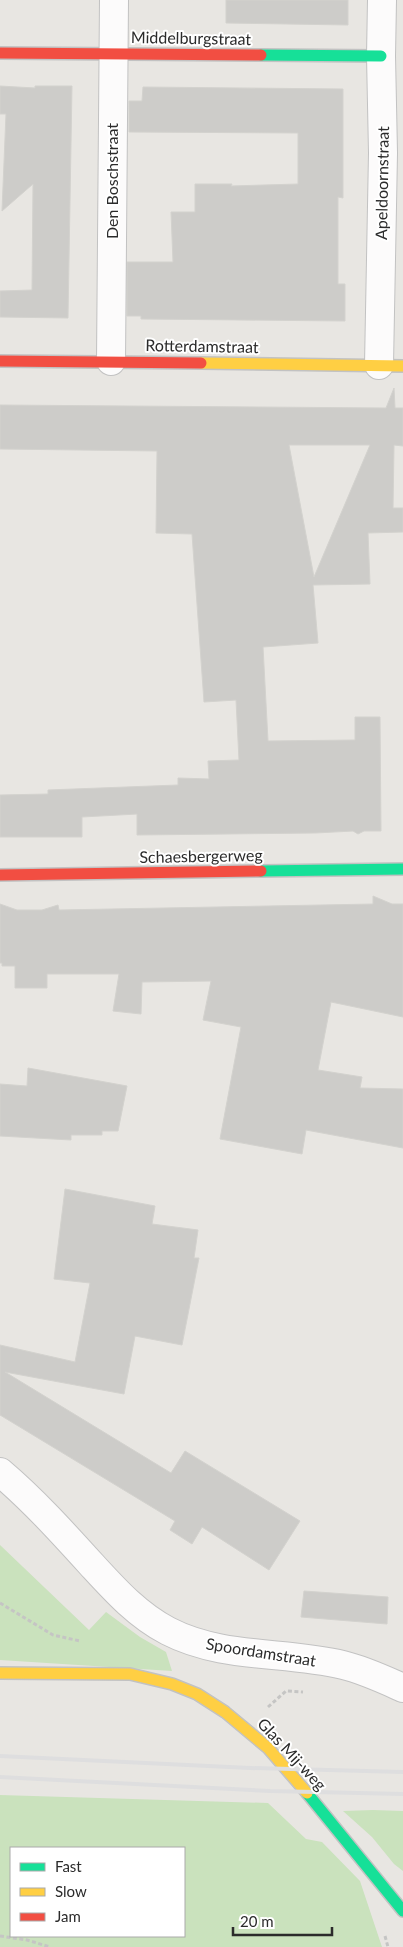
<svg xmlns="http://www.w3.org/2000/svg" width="403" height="1947" viewBox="0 0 403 1947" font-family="Lato,sans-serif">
  <rect width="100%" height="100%" fill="#e8e6e2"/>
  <g fill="#cae2bd" fill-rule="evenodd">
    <polygon points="0,1545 89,1630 106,1612 140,1637 166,1652 172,1671 0,1660"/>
    <path d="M0 1795 268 1803 306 1839 322 1842 360 1881 382 1947H0ZM11 1848H184V1936H11Z"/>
    <polygon points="373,1810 403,1811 403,1871 394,1864 372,1837 343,1811"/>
  </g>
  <g fill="#cdccc9" stroke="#d3d2ce" fill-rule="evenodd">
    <polygon points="226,0 348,0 348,25 226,23"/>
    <polygon points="0,86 35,88 35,86 72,86 68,318 0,317 0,291 32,290 33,184 2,211 6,114 0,114"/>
    <polygon points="143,87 343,89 343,198 338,197 338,284 345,284 345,321 141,319 141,316 127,316 127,262 173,262 171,212 195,212 195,184 232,184 231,186 298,184 298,133 129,132 129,101 142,101"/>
    <path d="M394 388 395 408H403V446L394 445 393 508H403V532L368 533 370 584 313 585 318 643 263 647 268 741 355 740V717H380L381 831H364L358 834 353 831 315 833 137 835V814L82 817V837H0V795L48 794V790L178 785V778L209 779 208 761 239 760 236 700 204 702 192 534 156 533 157 451 0 449V405L386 408ZM289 445H370L314 577Z"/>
    <polygon points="373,896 392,904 403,904 403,1017 331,1002 318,1070 362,1077 360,1088 403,1089 403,1148 306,1130 302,1154 220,1139 241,1027 203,1020 211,981 142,982 141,1014 113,1011 119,974 47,974 47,988 15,988 15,966 2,966 2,963 0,963 0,904 17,910 42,910 58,905 59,910 373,904"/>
    <polygon points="28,1068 127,1086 118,1131 102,1131 102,1135 71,1135 71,1140 0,1136 0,1084 27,1086"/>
    <polygon points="65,1189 155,1206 152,1224 198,1230 194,1258 199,1258 182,1345 135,1336 124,1394 5,1372 171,1473 185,1451 300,1521 269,1570 202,1527 192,1544 170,1530 175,1521 0,1415 0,1345 75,1362 90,1283 54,1279"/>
    <polygon points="304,1591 388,1597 387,1624 301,1617"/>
  </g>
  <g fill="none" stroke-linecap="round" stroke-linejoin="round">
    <defs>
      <g id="street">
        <polyline points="111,361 114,0"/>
        <polyline points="379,365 383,153 381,56 382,0"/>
        <path d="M0 1472C33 1500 62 1532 91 1564 114 1589 137 1615 168 1631 222 1659 285 1651 343 1665 364 1670 383 1679 403 1688"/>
      </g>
      <g id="fast">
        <polyline points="261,55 381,56"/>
        <polyline points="261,871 403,869"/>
        <polyline points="307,1793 403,1911"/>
      </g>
      <g id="slow">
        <polyline points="201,363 403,366"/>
        <polyline points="0,1673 130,1674 172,1684 197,1694 225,1712 268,1748 307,1793"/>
      </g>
      <g id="jam">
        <polyline points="0,53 261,55"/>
        <polyline points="0,361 201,363"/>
        <polyline points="0,875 261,871"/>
      </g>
    </defs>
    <use href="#street" stroke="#c2c2c2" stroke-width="30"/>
    <use href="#fast" stroke="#c2c2c2" stroke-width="14"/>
    <use href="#slow" stroke="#c2c2c2" stroke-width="14"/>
    <use href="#jam" stroke="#c2c2c2" stroke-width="14"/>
    <g stroke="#c5c5c4" stroke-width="3" stroke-dasharray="4 2.5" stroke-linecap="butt">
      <polyline points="0,1603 53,1635 80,1641"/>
      <polyline points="268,1707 286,1691 303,1692"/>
      <polyline points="0,1936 27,1940 50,1947"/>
      <polyline points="385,1936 388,1947"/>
    </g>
    <use href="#street" stroke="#fcfbfb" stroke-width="28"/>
    <use href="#fast" stroke="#16e098" stroke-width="11"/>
    <use href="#slow" stroke="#ffcf43" stroke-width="11"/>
    <use href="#jam" stroke="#f24e42" stroke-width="11"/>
    <g stroke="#dededf" stroke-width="4">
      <polyline points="0,1756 250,1768 403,1772"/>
      <polyline points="0,1777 270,1791 403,1794"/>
    </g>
  </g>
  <g text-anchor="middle" stroke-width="4" stroke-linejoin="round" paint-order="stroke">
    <g font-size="16" fill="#2b2b2b" stroke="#fff">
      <text transform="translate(191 38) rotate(1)" y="6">Middelburgstraat</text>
      <text transform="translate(112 181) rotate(-90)" y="6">Den Boschstraat</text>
      <text transform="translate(382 183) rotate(-89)" y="6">Apeldoornstraat</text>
      <text transform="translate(202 346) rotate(1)" y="6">Rotterdamstraat</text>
      <text transform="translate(201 856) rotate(-1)" y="6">Schaesbergerweg</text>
      <text transform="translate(261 1652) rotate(9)" y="6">Spoordamstraat</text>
      <text transform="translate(292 1754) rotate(47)" y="6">Glas Mij-weg</text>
    </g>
  </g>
  <rect x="10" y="1847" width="175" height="90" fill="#ffffff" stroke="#aaaaaa"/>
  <rect x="20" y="1863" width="25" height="8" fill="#16e098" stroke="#aaaaaa"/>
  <text x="55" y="1872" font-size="15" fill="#2b2b2b">Fast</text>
  <rect x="20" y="1888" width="25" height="8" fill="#ffcf43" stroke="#aaaaaa"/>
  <text x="55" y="1897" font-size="15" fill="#2b2b2b">Slow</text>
  <rect x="20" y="1913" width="25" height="8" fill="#f24e42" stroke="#aaaaaa"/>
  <text x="55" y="1922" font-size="15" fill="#2b2b2b">Jam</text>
  <path d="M233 1927v8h99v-8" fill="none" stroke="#2b2b2b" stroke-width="2.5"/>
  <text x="240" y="1927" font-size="15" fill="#2b2b2b" stroke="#ffffff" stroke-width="4" paint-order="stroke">20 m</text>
</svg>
